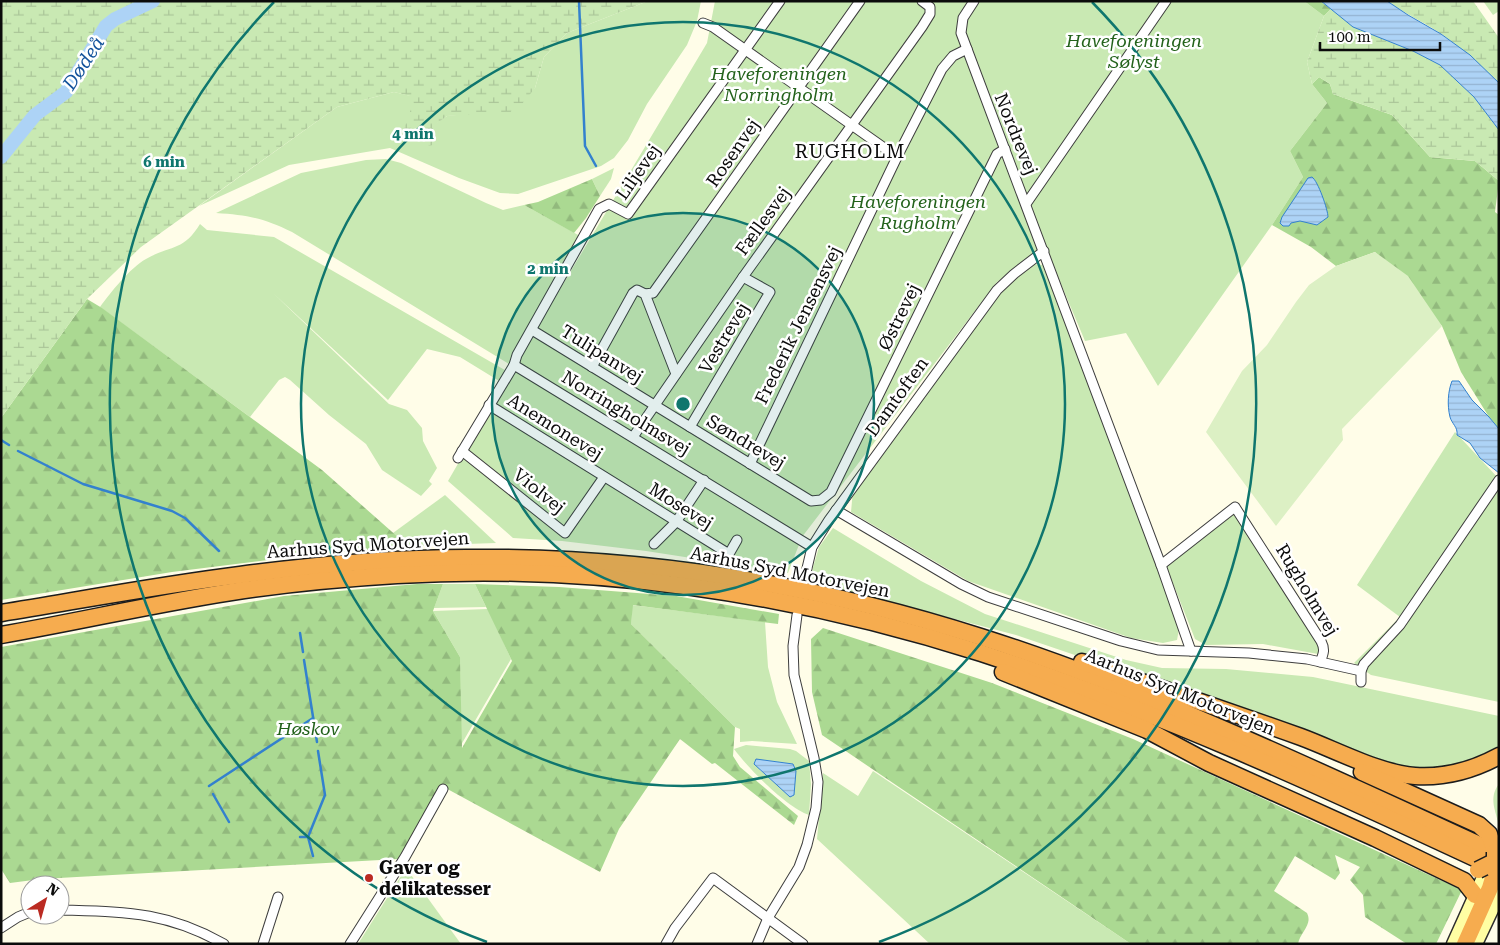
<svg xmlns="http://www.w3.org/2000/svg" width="1500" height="945" viewBox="0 0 1500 945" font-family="'Roboto Serif',serif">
  <defs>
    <pattern id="forest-firs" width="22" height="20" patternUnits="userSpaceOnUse" patternTransform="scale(1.25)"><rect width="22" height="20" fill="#abd992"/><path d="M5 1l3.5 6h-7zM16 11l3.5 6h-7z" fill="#92b97d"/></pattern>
    <pattern id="wetland-marsh" width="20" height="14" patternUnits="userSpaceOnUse" patternTransform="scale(1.25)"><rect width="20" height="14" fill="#c9e9b3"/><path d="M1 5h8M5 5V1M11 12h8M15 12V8" fill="none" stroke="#abc699"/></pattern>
    <pattern id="water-rules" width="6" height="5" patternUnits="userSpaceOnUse" patternTransform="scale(1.25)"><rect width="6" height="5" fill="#add3f6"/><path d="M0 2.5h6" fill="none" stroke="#94b4d2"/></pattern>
  </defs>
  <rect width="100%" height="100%" fill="#fffde8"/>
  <g fill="#c9e9b3" fill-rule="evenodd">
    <polygon points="648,1 701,1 697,21 687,45 647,104 628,140 614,158 601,166 518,194 500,193 459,178 390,148 289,165 199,206 337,107 394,92 411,96 410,114 432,126 447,116 466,114 535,88 544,57 567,33"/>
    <path d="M715 1H1304L1324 16 1307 62 1312 84 1327 103 1290 151 1303 177 1272 225 1158 386 1126 333 1085 341 1045 246 997 282 802 537 788 573 646 551 562 541 513 538 448 481 504 384 460 357 427 349 388 400 273 293 389 404 407 410 422 428 423 441 437 468 429 481 432 484 421 496 382 470 366 444 329 415 290 380 285 377 279 380 250 417 100 307C111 292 130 268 146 259 170 245 183 252 200 224L207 230 274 237 510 373 707 43Z"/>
    <polygon points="1483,1 1499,1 1499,11 1493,15"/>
    <path d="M386 159 401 163 486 203 503 210 524 205 580 236 509 364 292 232C263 218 247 215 216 213L301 173 366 160Z"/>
    <polygon points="614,168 611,179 600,196 592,179"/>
    <polygon points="1032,264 1045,265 1180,624 1177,640 1163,643 1131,638 968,581 851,512 853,490 1000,290"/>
    <polygon points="1455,432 1499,479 1499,702 1371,675 1354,663 1400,617 1357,585"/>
    <polygon points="445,495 496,543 408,546 393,533"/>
    <polygon points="1231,505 1320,645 1318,654 1263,644 1206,645 1195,639 1163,558"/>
    <polygon points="833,528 921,581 985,614 1126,660 1162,668 1226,669 1313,677 1499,716 1499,747 1451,768 1396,769 1213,702 1016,635 809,581 819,547"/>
    <polygon points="443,584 475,584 486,607 434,608"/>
    <polygon points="632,605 765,622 768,667 777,702 797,744 752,741 740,742 740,729 735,727 631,624"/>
    <polygon points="488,609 511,659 461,745 460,657 433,611"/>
    <path d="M746 745 790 749 796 751 809 761 811 784 809 815C787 808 747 767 734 749ZM756 759 793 764V796H790L760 770Z"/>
    <polygon points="873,771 1131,944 930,944 817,839 823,773 858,796"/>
    <path d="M1499 784V826C1496 811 1488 798 1499 784Z"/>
    <polygon points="406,868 461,944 358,944"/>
  </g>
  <g fill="url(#forest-firs)">
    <polygon points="1304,1 1320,1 1331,9 1324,16"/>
    <polygon points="1319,77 1330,84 1333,94 1392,115 1430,157 1475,161 1499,181 1495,212 1499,215 1499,429 1489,417 1461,372 1442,326 1375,252 1336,266 1311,247 1272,225 1303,177 1290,151 1327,103 1312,84"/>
    <polygon points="592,179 600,196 586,218 574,233 524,205 538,202"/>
    <polygon points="87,299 102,308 322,470 408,546 309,555 172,572 1,600 1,418"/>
    <polygon points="417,584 443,584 433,611 460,657 462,748 512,661 475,584 559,587 676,596 779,614 778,624 633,605 631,624 735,727 733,756 740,767 798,816 794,825 715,763 712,764 680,739 619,829 600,872 440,785 398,859 41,879 10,883 1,869 1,647 284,596"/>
    <path d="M823 628 992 683 1133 739 1462 890 1436 944H1407L1365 917 1363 895 1350 880 1360 867 1335 855 1340 873 1335 880 1295 856 1274 891 1307 913C1313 925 1300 932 1298 944H1131L822 735 812 692 811 639Z"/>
  </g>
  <g fill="url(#wetland-marsh)">
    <polygon points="1,1 648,1 567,33 544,57 535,88 522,104 509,113 447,116 432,127 439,143 429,146 422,137 411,142 400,137 410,114 410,96 394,92 337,107 141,247 87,299 1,418"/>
    <path d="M1387 1H1473L1499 38V83C1481 66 1464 50 1443 35 1426 23 1405 14 1387 1Z"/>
    <polygon points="1331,9 1353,27 1413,51 1440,65 1474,97 1499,130 1499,181 1475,161 1430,157 1392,115 1333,94 1330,84 1319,77 1312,84 1307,62 1324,16"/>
  </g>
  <polygon fill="#dcf0c4" points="1375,252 1408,276 1442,326 1342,429 1343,440 1276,526 1206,432 1242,371 1267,345 1296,302 1309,285 1336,266"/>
  <g fill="url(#water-rules)" stroke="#3381ce">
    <polygon points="1321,1 1387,1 1408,15 1441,34 1470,55 1499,83 1499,130 1474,97 1440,65 1413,51 1353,27"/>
    <path d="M1312 177C1318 181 1328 210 1328 217L1317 225 1300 221 1291 223 1289 226H1283L1280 223 1282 217 1308 178Z"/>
    <path d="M1452 381H1459L1472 400 1489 417 1499 429V473L1480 458 1470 443 1457 435C1458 427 1452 424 1450 417 1447 405 1448 391 1452 381Z"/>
    <polygon points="756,759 793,764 796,771 794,795 790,797 754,764"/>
  </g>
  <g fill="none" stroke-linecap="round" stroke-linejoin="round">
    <g stroke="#3381ce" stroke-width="2.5">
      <polyline points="579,1 585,146 596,166"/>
      <polyline points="1,440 9,445"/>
      <polyline points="18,451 83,484 172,511 185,518 219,551"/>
      <polyline points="300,633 303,652"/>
      <polyline points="304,660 317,742"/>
      <polyline points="209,786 313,718"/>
      <polyline points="213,794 229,822"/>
      <polyline points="300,837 308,837"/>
      <polyline points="313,856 308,837 325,795 318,751"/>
    </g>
    <polyline stroke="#add3f6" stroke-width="14" points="1,157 35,115 66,92 106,26 115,19 153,1"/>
    <defs>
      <g id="street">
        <polyline points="974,1 963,18 961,33 1161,565 1191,651"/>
        <polyline points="703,23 713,27 897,157"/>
        <polyline points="1026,204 1166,1"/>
        <polyline points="645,294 653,293 860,1"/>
        <polyline points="532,330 811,501 821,500 831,492 997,154 1005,149"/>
        <polyline points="514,365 812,547"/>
        <polyline points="592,367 633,293 637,290 645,294 676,374"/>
        <polyline points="489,405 729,554 737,540"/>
        <polyline points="690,427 770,292 743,277"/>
        <polyline points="633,437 743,277 922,27 930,14 930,7 922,1"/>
        <polyline points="462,451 565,533 604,477"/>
        <polyline points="458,458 514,365 517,355 599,209 609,204 628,214 780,1"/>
        <polyline points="750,464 897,157 942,69 953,56 967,49"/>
        <polyline points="836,510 961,584 988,597 1121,641 1158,650 1249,653 1307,659 1361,671"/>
        <polyline points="654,544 676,522 704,480"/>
        <path d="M1161 565 1235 507 1321 641C1325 649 1324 653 1320 662"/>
        <polyline points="804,581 812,547 829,520 997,290 1014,274 1044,251"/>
        <polyline points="1361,682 1361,671 1364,664 1400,625 1499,480"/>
        <path d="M60 910C124 912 166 911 224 944"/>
        <polyline points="1,928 18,917 30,912"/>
        <polyline points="263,944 278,897"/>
        <polyline points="350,944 405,857 443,789"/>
        <polyline points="666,944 675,928 713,878 803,944"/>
        <polyline points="757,944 768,918 799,867 807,845 816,808 818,782 814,758 794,675 793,646 797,615"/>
      </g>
      <g id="secondary">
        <polyline points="1453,944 1485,873"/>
        <polyline points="1476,944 1499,895"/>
      </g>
      <g id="highway">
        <path d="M1 613C81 600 160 585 240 575 315 565 390 558 466 558 640 556 815 584 981 637 1159 694 1329 776 1499 854"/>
        <path d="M1 635C82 621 162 602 244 590 294 583 346 578 397 575 594 563 793 593 981 653 1152 709 1316 784 1479 860"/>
        <path d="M1082 662C1155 686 1228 711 1301 737 1336 750 1378 773 1415 776 1445 778 1473 770 1499 756"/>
        <polyline points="1003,672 1147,730 1209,763 1375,838 1464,881 1475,895"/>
        <polyline points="1362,772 1479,825 1489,834 1495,852"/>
        <polyline points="1465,944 1490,888 1495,871"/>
      </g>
    </defs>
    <use href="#street" stroke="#3e3e3e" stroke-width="11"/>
    <use href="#secondary" stroke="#2d2d2d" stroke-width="15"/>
    <use href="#highway" stroke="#1c1c1c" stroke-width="19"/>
    <use href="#street" stroke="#fff" stroke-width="9"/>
    <use href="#secondary" stroke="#fffea3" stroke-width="12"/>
    <use href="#highway" stroke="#f6ac4f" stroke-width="16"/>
    <defs>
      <g id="highway-bridge">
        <polyline points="1495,852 1495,871"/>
        <polyline points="1478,870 1490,864"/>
      </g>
    </defs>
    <use href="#highway-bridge" stroke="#1c1c1c" stroke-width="19" stroke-linecap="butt"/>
    <use href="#highway-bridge" stroke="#f6ac4f" stroke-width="16"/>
  </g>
  <circle cx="683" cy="404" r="191" fill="#0f766e" fill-opacity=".12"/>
  <g fill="none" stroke="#0f766e" stroke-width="2.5">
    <circle cx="683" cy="404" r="191"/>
    <circle cx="683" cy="404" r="382"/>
    <path d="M487 942A573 573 0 0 1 274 2M1092 2A573 573 0 0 1 879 942"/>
  </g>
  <circle fill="#bb2b22" stroke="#fff" stroke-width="2" cx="369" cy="878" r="5"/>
  <g text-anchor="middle" stroke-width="5" stroke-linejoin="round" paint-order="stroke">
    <g font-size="18" font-style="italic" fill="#23621b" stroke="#fff">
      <text x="1134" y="47">Haveforeningen<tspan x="1134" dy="21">Sølyst</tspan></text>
      <text x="779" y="80">Haveforeningen<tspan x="779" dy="21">Norringholm</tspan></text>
      <text x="918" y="208">Haveforeningen<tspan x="918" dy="21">Rugholm</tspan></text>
      <text x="308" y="735">Høskov</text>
    </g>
    <g font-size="18" fill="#0b0b0b" stroke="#fff">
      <text transform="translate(1016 134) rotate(68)" y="6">Nordrevej</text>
      <text transform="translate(733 153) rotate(-55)" y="6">Rosenvej</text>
      <text transform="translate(638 172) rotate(-55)" y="6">Liljevej</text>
      <text transform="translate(763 221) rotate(-54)" y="6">Fællesvej</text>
      <text transform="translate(899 317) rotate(-64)" y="6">Østrevej</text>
      <text transform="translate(798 325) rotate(-64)" y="6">Frederik Jensensvej</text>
      <text transform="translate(724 338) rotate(-59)" y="6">Vestrevej</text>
      <text transform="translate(602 354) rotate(32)" y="6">Tulipanvej</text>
      <text transform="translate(897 397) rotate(-54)" y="6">Damtoften</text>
      <text transform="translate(626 413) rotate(31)" y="6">Norringholmsvej</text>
      <text transform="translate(555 427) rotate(32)" y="6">Anemonevej</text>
      <text transform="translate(746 442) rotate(31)" y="6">Søndrevej</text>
      <text transform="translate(539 491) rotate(39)" y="6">Violvej</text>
      <text transform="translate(681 506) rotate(32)" y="6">Mosevej</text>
      <text transform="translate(368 545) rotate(-4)" y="6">Aarhus Syd Motorvejen</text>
      <text transform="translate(790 572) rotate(11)" y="6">Aarhus Syd Motorvejen</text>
      <text transform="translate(1307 590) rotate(59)" y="6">Rugholmvej</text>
      <text transform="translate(1180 692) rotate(22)" y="6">Aarhus Syd Motorvejen</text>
    </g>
    <g font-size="18" font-weight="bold" fill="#0b0b0b" stroke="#fff" text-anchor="start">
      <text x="379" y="874">Gaver og<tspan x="379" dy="21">delikatesser</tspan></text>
    </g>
    <g font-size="19" font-style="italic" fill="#14539c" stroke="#fff">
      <text transform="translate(83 63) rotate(-57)" y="7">Dødeå</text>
    </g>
    <g font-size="19" letter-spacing="1" fill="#0b0b0b" stroke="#fff">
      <text x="850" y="158">RUGHOLM</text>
    </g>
  </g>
  <circle cx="683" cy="404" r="8" fill="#0f766e" stroke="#fff" stroke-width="2.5"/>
  <g font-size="15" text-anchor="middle" font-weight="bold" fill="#0f766e" stroke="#fff" stroke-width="5" stroke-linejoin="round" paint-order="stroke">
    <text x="413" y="139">4 min</text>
    <text x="164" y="167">6 min</text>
    <text x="548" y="274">2 min</text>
  </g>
  <rect width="1500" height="945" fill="none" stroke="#0b0b0b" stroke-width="5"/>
  <g transform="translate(45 900) rotate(37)"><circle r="24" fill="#ffffff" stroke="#9d9d9d"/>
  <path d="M0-4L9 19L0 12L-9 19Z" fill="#bb2b22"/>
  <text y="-8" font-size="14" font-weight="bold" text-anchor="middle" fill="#0b0b0b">N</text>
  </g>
  <path d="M1320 42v8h120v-8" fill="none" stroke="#0b0b0b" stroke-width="2.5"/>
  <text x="1328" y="42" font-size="15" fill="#0b0b0b" stroke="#ffffff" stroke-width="4" paint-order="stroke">100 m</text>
</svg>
